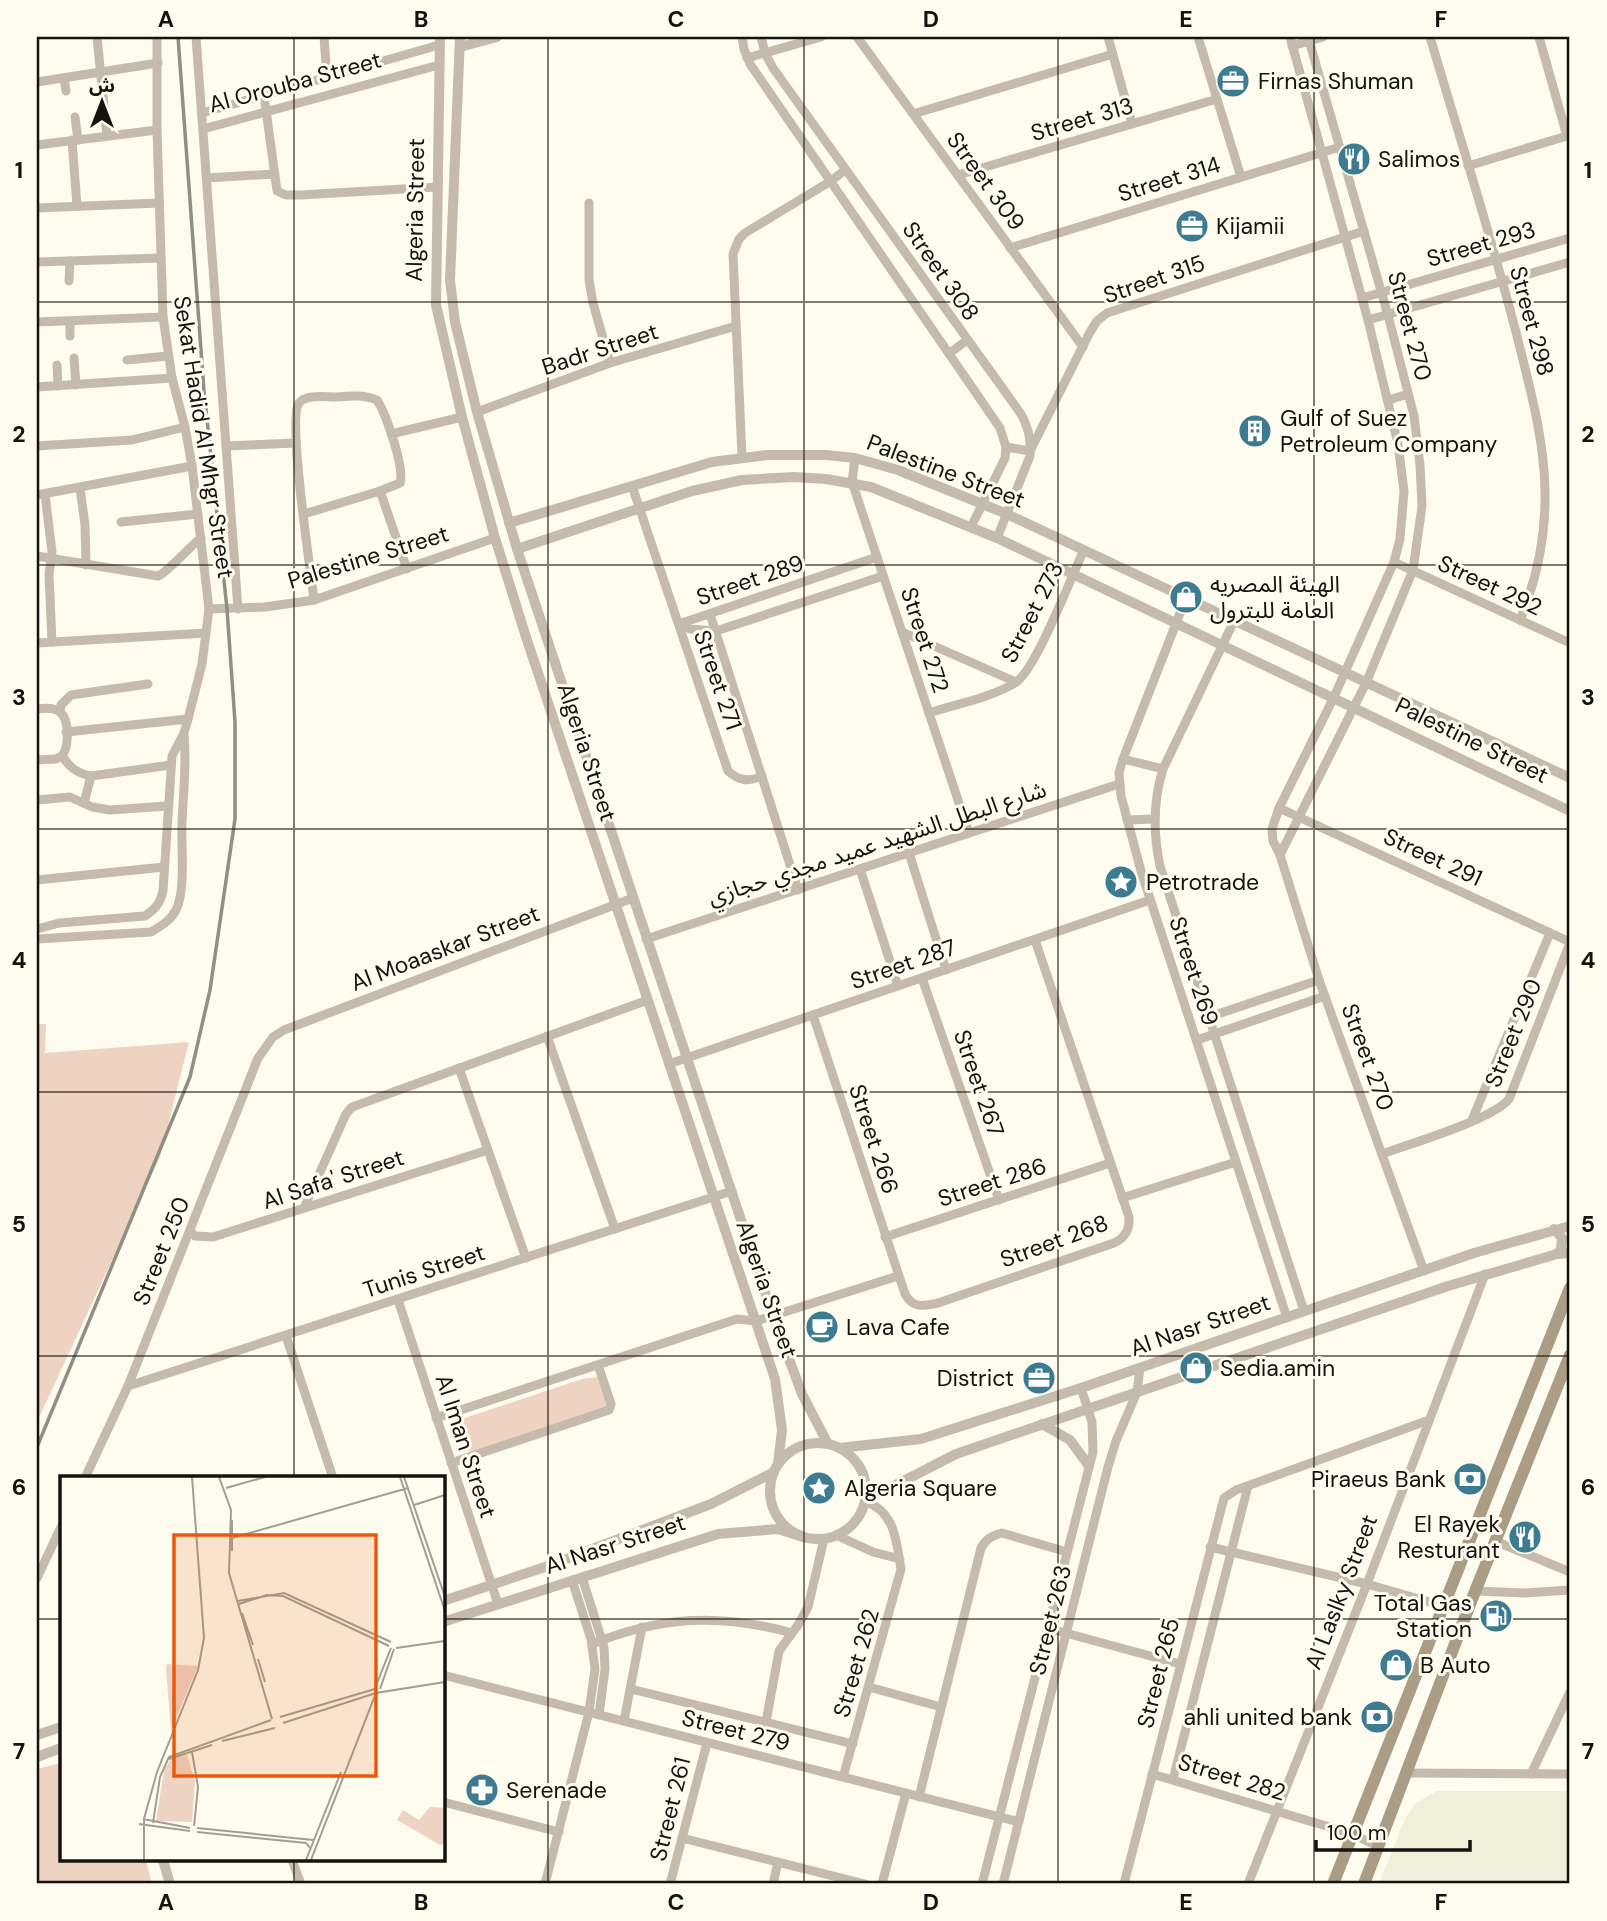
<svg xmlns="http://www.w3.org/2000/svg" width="1607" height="1921" viewBox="0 0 1607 1921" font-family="'DM Sans','Noto Sans Arabic',sans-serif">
  <rect width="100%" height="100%" fill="#fdfcee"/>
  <polygon fill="#f0efda" points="1437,1791 1570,1791 1570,1884 1379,1884 1406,1817 1416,1803"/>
  <g fill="#eed3c2">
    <polygon points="37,1024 46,1024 45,1053 189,1042 160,1157 37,1422"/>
    <path d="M597 1377 607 1403 606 1408 472 1452C460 1451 456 1442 454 1431L459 1420 582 1379Z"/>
    <polygon points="61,1763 61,1860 146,1860 152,1884 37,1884 37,1769"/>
  </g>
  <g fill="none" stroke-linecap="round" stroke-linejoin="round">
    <g stroke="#c5bbac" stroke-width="9">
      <polyline points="97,37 107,136"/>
      <polyline points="196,37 238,609"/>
      <polyline points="324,37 327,78"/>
      <polyline points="742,37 744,49 750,64 1000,428 1006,447 1005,458 971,527"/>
      <path d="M761 37 765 53 773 68 1021 414C1029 429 1031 440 1030 456L997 538"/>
      <polyline points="857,37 1083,347"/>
      <polyline points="1108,37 1132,124"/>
      <polyline points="1198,37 1241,177"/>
      <polyline points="1290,37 1368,320 1398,444 1404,491 1400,539 1394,562 1334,697 1279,808 1272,829 1273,841 1280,855 1319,980 1424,1271"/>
      <path d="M1430 37C1460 139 1493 241 1519 344 1531 392 1544 440 1545 490 1546 535 1537 579 1520 620"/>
      <polyline points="1539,37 1567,136"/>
      <polyline points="1292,46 1323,37"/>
      <polyline points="747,58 821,37"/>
      <polyline points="64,78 66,91"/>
      <polyline points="37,82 158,63"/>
      <polyline points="264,95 277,191 286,195 301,195 437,187"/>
      <polyline points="202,113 439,45"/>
      <polyline points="913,114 1113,54"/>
      <polyline points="75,117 78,140"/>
      <polyline points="203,129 439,65"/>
      <polyline points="72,140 77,206"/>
      <polyline points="37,145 157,130"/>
      <polyline points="1468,166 1570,135"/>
      <polyline points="958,175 1217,99"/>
      <polyline points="207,178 273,174"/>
      <polyline points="589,203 589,280 593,303 610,363"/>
      <polyline points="37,208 159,203"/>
      <polyline points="1010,248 1340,147"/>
      <polyline points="37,262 160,258"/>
      <polyline points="69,281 70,261"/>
      <polyline points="1362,298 1570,238"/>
      <polyline points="1368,320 1570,262"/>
      <polyline points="70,321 70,336"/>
      <polyline points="37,322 163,317"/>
      <polyline points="950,353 967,340"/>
      <polyline points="74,358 76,385"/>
      <polyline points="127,360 168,356"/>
      <polyline points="57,365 58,386"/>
      <polyline points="37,387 172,378"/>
      <polyline points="1389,400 1408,394"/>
      <polyline points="477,412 610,363 736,326"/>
      <polyline points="391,434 462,417"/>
      <polyline points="37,446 132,440 185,427"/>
      <polyline points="226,446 296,443"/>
      <polyline points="1006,447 1030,451 1090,332 1097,321 1107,313 1364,231"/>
      <polyline points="742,457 733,254 739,239 745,233 831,181 845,170"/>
      <polyline points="855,458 852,482 969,833"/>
      <path d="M632 486 728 771C739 781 749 782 762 776"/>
      <polyline points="80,488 85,525 86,565"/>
      <polyline points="380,491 407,569"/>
      <polyline points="45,494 52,552 49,574 52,642"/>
      <polyline points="37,495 192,466"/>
      <path d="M304 514 380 491 400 483C405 468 386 414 377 400 364 394 349 396 335 397 324 397 306 394 299 403 287 419 311 571 314 600"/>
      <polyline points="121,522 198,514"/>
      <path d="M37 556 158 576C168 572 189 547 201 538"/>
      <polyline points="1394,562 1570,643"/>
      <polyline points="1186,598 1123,759 1119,773 1121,796 1141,871 1287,1318"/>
      <polyline points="209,609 265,607 314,600 495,538"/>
      <polyline points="710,614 798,890"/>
      <path d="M1234 621 1163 769C1153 801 1153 833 1160 866L1304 1311"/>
      <polyline points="679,624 690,629 716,631 883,576"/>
      <polyline points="679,624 877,557"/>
      <polyline points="902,632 1016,682"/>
      <polyline points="37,643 206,633"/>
      <path d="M37 709C44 708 54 707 60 712 70 720 69 747 62 756L56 759 37 760"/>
      <polyline points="60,712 61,705 71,695 148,684"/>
      <path d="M929 713C956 704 990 698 1015 683 1036 670 1071 577 1084 550"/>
      <polyline points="66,732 188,719"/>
      <path d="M62 756C70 768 77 773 91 776L171 765"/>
      <polyline points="1123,759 1163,769"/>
      <polyline points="37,800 70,797 92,807 110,810 167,806"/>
      <polyline points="84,803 91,776"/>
      <polyline points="1279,808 1570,942"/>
      <polyline points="1127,820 1155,819"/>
      <polyline points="909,853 946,970"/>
      <polyline points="1280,855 1366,683 1413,570 1422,506 1420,465 1414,416 1388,315 1308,37"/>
      <polyline points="860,869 898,986"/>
      <polyline points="37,880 164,867"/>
      <path d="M37 929 59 923 145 916C155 909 160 904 163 891L172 756 184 733 188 719 202 664 209 609 192 466 185 427 172 378 163 317 157 130V37"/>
      <path d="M37 939 151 932C161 926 170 921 176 910 186 890 181 847 182 823 183 794 187 765 184 736"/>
      <polyline points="646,939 1119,784"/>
      <polyline points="922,978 999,1200"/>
      <path d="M813 1015 905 1294C913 1309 924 1306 938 1303L1114 1243C1125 1238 1130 1230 1129 1217L1035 940"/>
      <polyline points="1209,1017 1319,980"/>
      <polyline points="547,1036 615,1229"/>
      <polyline points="1197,1040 1325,996"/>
      <polyline points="669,1064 1150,900"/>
      <polyline points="459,1068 526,1258"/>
      <polyline points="1472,1120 1550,933"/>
      <path d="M1382 1154C1409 1144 1494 1119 1509 1099L1570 943"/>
      <polyline points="1122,1198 1236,1162"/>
      <polyline points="304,1208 346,1114 352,1107 648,1000"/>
      <polyline points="190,1231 195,1236 213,1237 488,1150"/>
      <polyline points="885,1237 1110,1163"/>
      <polyline points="398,1300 498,1604"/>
      <polyline points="286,1336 333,1478"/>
      <polyline points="128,1386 732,1191"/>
      <polyline points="436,1418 737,1319 756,1321 898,1276"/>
      <polyline points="451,1463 609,1410 611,1404 598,1365"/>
      <polyline points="85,1478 128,1386 258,1058 273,1037 284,1030 633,898"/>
      <polyline points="838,1536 873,1552 900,1559"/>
      <polyline points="1495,1541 1570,1572"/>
      <polyline points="1210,1547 1367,1584 1443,1606"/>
      <polyline points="582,1577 604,1647 605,1669 599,1715"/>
      <polyline points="37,1578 61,1527"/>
      <polyline points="1475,1591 1525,1593 1570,1590"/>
      <polyline points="1047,1628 1180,1664"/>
      <path d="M592 1644C661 1616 720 1613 792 1633"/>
      <polyline points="443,1675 1019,1822"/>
      <polyline points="869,1687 941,1707"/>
      <polyline points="631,1689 853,1744"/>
      <polyline points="624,1721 642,1627"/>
      <polyline points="766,1722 779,1651 798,1625 808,1607 824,1539"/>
      <polyline points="1406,1773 1570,1774"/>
      <polyline points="1152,1774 1353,1834 1379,1847"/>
      <polyline points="1531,1774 1570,1692"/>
      <path d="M843 1777 901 1569C896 1541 896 1513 865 1501"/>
      <polyline points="1173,1779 1248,1486"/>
      <path d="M919 1797 981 1548C986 1539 991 1536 1002 1533L1067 1552"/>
      <polyline points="443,1802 559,1832"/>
      <polyline points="682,1838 865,1884"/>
      <polyline points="292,1860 301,1884"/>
      <polyline points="545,1884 589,1712 595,1669 591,1639 572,1580"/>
      <polyline points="670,1884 707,1743"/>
      <polyline points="773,1884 778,1862"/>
      <polyline points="882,1884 906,1793"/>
      <polyline points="982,1884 1093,1452 1092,1422 1081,1388"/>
      <polyline points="1003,1884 1108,1467 1116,1441 1137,1392 1140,1368"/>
      <polyline points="1124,1884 1224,1498 1236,1490 1429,1420"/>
      <polyline points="1248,1884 1367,1584 1485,1274"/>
    </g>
    <g stroke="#c5bbac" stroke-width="10">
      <polyline points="440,37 436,305 462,417 495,538 527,640 775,1379 782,1430 778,1464"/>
      <polyline points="460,37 450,280 455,322 477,412 517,549 773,1316 802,1394 828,1444"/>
      <polyline points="460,47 497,37"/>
      <polyline points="509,523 712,462 767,455 826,455 855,458 898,470 1007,514 1570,778"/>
      <polyline points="517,549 692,491 742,480 794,477 826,479 871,487 997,538 1570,811"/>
      <polyline points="1554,1229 1562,1238 1561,1249 1557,1254"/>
      <polyline points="1042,1424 1070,1440 1089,1466"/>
      <circle cx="818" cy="1491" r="48"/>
      <polyline points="839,1448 921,1439 1081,1388 1474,1253 1570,1226"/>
      <polyline points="866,1498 884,1491 956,1454 1448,1286 1557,1254 1570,1253"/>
      <polyline points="443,1601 545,1567 711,1504 774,1472"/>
      <polyline points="443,1622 718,1534 778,1529 803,1537"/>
      <polyline points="37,1735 61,1727"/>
      <polyline points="37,1757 61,1748"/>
      <polyline points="163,1860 170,1884"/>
    </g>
    <g stroke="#aa9c85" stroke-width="12">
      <polyline points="1333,1884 1570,1288"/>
      <polyline points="1364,1884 1472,1599 1570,1355"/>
    </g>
    <polyline stroke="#908f85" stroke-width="3.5" points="37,1447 190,1077 210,990 235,819 235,722 227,609 204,391 178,37"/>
  </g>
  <path fill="none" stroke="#14130f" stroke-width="2" stroke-opacity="0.55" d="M294 37V1478M548 37V1884M804 37V1884M1058 37V1884M1314 37V1884M37 302H1570M37 565H1570M37 829H1570M37 1092H1570M37 1356H1570M37 1619H61M443 1619H1570M294 1860V1884"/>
  <defs>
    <symbol id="office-disc" viewBox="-11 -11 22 22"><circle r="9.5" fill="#3d7b90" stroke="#fdfcee"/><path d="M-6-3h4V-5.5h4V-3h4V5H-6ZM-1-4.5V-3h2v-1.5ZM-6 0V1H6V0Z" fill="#fff"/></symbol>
    <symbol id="restaurant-disc" viewBox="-11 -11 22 22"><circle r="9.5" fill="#3d7b90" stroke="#fdfcee"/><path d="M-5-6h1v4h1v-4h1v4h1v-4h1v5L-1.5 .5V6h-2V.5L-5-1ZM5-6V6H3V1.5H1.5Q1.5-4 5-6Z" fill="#fff"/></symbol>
    <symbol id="building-disc" viewBox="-11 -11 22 22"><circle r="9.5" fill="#3d7b90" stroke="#fdfcee"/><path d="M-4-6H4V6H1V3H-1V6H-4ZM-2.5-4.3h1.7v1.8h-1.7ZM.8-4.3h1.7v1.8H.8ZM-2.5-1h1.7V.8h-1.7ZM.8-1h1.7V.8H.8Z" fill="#fff"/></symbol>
    <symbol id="shop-disc" viewBox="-11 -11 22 22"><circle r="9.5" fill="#3d7b90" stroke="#fdfcee"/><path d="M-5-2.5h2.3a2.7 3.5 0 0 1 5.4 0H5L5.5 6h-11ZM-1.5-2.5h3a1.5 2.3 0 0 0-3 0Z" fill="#fff"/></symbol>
    <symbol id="sight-disc" viewBox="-11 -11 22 22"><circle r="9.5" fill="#3d7b90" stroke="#fdfcee"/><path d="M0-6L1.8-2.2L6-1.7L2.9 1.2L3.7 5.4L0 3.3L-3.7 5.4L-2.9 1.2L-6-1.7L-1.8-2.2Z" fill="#fff"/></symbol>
    <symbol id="cafe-disc" viewBox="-11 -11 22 22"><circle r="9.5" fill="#3d7b90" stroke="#fdfcee"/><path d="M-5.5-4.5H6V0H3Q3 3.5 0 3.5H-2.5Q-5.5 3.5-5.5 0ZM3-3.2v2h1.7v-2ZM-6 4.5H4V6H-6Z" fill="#fff"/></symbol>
    <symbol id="bank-disc" viewBox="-11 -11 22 22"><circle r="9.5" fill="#3d7b90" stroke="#fdfcee"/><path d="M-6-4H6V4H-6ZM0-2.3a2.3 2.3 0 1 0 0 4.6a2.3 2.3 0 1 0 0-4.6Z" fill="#fff"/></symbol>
    <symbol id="fuel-disc" viewBox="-11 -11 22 22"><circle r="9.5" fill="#3d7b90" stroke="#fdfcee"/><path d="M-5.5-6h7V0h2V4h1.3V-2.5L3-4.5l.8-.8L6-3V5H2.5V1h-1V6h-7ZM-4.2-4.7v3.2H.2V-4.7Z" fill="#fff"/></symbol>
    <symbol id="pharmacy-disc" viewBox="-11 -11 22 22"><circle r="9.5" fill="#3d7b90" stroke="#fdfcee"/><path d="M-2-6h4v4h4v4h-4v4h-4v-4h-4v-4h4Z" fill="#fff"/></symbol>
  </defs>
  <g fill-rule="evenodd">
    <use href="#office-disc" x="1214" y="62" width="38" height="38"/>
    <use href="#restaurant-disc" x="1335" y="140" width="38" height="38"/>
    <use href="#office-disc" x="1173" y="207" width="38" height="38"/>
    <use href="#building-disc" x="1236" y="412" width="38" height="38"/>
    <use href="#shop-disc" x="1167" y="578" width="38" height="38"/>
    <use href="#sight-disc" x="1102" y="863" width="38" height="38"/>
    <use href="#cafe-disc" x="803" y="1308" width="38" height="38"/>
    <use href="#shop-disc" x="1177" y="1349" width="38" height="38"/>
    <use href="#office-disc" x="1020" y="1359" width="38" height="38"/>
    <use href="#bank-disc" x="1451" y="1460" width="38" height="38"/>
    <use href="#sight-disc" x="800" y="1469" width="38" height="38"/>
    <use href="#restaurant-disc" x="1506" y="1518" width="38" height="38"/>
    <use href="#fuel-disc" x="1477" y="1597" width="38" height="38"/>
    <use href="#shop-disc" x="1377" y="1646" width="38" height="38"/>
    <use href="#bank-disc" x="1358" y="1698" width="38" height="38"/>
    <use href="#pharmacy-disc" x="463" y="1771" width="38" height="38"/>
  </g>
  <g text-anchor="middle" stroke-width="6" stroke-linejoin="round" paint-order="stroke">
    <g font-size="23" fill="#14130f" stroke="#fdfcee" text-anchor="start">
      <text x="1258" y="89">Firnas Shuman</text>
      <text x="1378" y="167">Salimos</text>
      <text x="1216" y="234">Kijamii</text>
      <text x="1280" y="426">Gulf of Suez<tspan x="1280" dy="26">Petroleum Company</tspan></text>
      <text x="1210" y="592">الهيئة المصريه<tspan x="1210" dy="26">العامة للبترول</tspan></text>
      <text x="1146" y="890">Petrotrade</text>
      <text x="846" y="1335">Lava Cafe</text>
      <text x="1220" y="1376">Sedia.amin</text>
      <text x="1014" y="1386" text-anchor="end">District</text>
      <text x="1446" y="1487" text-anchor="end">Piraeus Bank</text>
      <text x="844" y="1496">Algeria Square</text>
      <text x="1500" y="1532" text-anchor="end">El Rayek<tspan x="1500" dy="26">Resturant</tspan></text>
      <text x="1472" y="1611" text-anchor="end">Total Gas<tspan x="1472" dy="26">Station</tspan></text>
      <text x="1420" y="1673">B Auto</text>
      <text x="1352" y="1725" text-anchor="end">ahli united bank</text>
      <text x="506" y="1798">Serenade</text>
    </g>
    <g font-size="23" fill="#14130f" stroke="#fdfcee">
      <text transform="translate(295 82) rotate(-15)" y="8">Al Orouba Street</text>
      <text transform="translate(1082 119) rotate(-16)" y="8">Street 313</text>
      <text transform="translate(1169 179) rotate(-17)" y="8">Street 314</text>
      <text transform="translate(986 181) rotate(54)" y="8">Street 309</text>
      <text transform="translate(415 210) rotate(-89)" y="8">Algeria Street</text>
      <text transform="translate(1481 244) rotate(-16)" y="8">Street 293</text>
      <text transform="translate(941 271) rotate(55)" y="8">Street 308</text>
      <text transform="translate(1154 279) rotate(-19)" y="8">Street 315</text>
      <text transform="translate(1532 321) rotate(75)" y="8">Street 298</text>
      <text transform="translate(1410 326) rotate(75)" y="8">Street 270</text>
      <text transform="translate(600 349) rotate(-18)" y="8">Badr Street</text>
      <text transform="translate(204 437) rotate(81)" y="8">Sekat Hadid Al Mhgr Street</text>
      <text transform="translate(946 471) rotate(21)" y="8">Palestine Street</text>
      <text transform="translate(368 557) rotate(-17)" y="8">Palestine Street</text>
      <text transform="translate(750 580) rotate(-19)" y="8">Street 289</text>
      <text transform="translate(1490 585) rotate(25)" y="8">Street 292</text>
      <text transform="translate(1032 612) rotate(-63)" y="8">Street 273</text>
      <text transform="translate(925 640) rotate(72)" y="8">Street 272</text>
      <text transform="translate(718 680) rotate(71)" y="8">Street 271</text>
      <text transform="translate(1472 740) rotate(26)" y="8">Palestine Street</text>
      <text transform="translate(587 752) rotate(72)" y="8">Algeria Street</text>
      <text transform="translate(877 843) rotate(-18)" y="8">شارع البطل الشهيد عميد مجدي حجازي</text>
      <text transform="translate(1433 857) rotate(25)" y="8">Street 291</text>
      <text transform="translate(445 948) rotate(-21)" y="8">Al Moaaskar Street</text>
      <text transform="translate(903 964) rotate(-19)" y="8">Street 287</text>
      <text transform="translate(1194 971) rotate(72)" y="8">Street 269</text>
      <text transform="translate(1513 1033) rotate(-68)" y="8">Street 290</text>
      <text transform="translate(1368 1057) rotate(70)" y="8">Street 270</text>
      <text transform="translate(979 1083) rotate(71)" y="8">Street 267</text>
      <text transform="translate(874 1139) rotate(72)" y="8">Street 266</text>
      <text transform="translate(333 1179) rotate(-18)" y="8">Al Safa' Street</text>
      <text transform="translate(992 1182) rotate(-18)" y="8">Street 286</text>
      <text transform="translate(1054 1241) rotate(-20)" y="8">Street 268</text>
      <text transform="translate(161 1251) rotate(-68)" y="8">Street 250</text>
      <text transform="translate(424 1271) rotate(-18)" y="8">Tunis Street</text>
      <text transform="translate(767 1289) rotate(71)" y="8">Algeria Street</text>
      <text transform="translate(1200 1325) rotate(-19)" y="8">Al Nasr Street</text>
      <text transform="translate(466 1446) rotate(72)" y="8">Al Iman Street</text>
      <text transform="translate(615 1544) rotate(-18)" y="8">Al Nasr Street</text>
      <text transform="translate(1341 1592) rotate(-69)" y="8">Al Laslky Street</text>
      <text transform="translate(1050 1620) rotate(-76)" y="8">Street 263</text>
      <text transform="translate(856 1663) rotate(-74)" y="8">Street 262</text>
      <text transform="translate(1158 1673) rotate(-76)" y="8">Street 265</text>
      <text transform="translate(736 1730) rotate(14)" y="8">Street 279</text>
      <text transform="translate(1232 1777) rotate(17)" y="8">Street 282</text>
      <text transform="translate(670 1809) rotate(-76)" y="8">Street 261</text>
    </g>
  </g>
  <g transform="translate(60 1476)">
    <rect width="385" height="385" fill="#fdfcee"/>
    <path d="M107 188 138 190 111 254 106 193ZM127 279 135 305 132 346 96 345 104 294 111 283ZM370 331 385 332V367L380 369 337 344 343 334 359 344Z" fill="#eed3c2"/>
    <path fill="none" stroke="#a09f95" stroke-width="2" d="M159 1 171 34 169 97 212 243M340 1 385 135M344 1 385 121M166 12 205 1M354 29 385 19M172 62 348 12M172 75V44M178 125 224 117 331 166M179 128 207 119 223 120 329 170M182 137 193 169M336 172 385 165M198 183 205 206M315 212 331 172M320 213 334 173M220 241 315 213M223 247 316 217M162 265 215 252M132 276 138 311 134 350M109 283 152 269M83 343 130 352M93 347 100 301 109 281 211 244M79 348 130 355M137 352 253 364M137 356 246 367 250 372M84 384V343L97 296 138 194 144 162 132 1M246 384 281 296M251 384 316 217 385 206"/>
    <path fill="#e8590c" fill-opacity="0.15" stroke="#e8590c" stroke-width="3.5" d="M114 59H316V300H114Z"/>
    <rect width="385" height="385" fill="none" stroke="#14130f" stroke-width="3.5"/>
  </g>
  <rect width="1607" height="1921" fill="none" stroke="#fdfcee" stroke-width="77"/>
  <g transform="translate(102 102)" stroke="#fdfcee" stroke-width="5" paint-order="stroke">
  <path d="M0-5L12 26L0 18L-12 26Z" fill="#14130f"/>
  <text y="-10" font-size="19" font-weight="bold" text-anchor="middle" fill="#14130f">ش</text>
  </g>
  <path d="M1316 1840v10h154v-10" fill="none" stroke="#14130f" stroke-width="3.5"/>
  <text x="1327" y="1840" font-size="21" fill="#14130f" stroke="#fdfcee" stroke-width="5" paint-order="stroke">100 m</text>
  <rect x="38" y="38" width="1530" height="1844" fill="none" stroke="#14130f" stroke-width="2.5"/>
  <g font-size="23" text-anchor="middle" font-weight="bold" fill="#14130f">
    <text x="166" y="27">A</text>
    <text x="421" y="27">B</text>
    <text x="676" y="27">C</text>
    <text x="931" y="27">D</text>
    <text x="1186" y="27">E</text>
    <text x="1441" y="27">F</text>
    <text x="19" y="178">1</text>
    <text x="1588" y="178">1</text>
    <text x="19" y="442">2</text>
    <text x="1588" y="442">2</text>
    <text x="19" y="705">3</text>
    <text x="1588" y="705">3</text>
    <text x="19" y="968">4</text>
    <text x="1588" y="968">4</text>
    <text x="19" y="1232">5</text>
    <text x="1588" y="1232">5</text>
    <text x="19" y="1495">6</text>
    <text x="1588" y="1495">6</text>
    <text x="19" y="1759">7</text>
    <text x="1588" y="1759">7</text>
    <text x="166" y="1910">A</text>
    <text x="421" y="1910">B</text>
    <text x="676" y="1910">C</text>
    <text x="931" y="1910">D</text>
    <text x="1186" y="1910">E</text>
    <text x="1441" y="1910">F</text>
  </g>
</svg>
